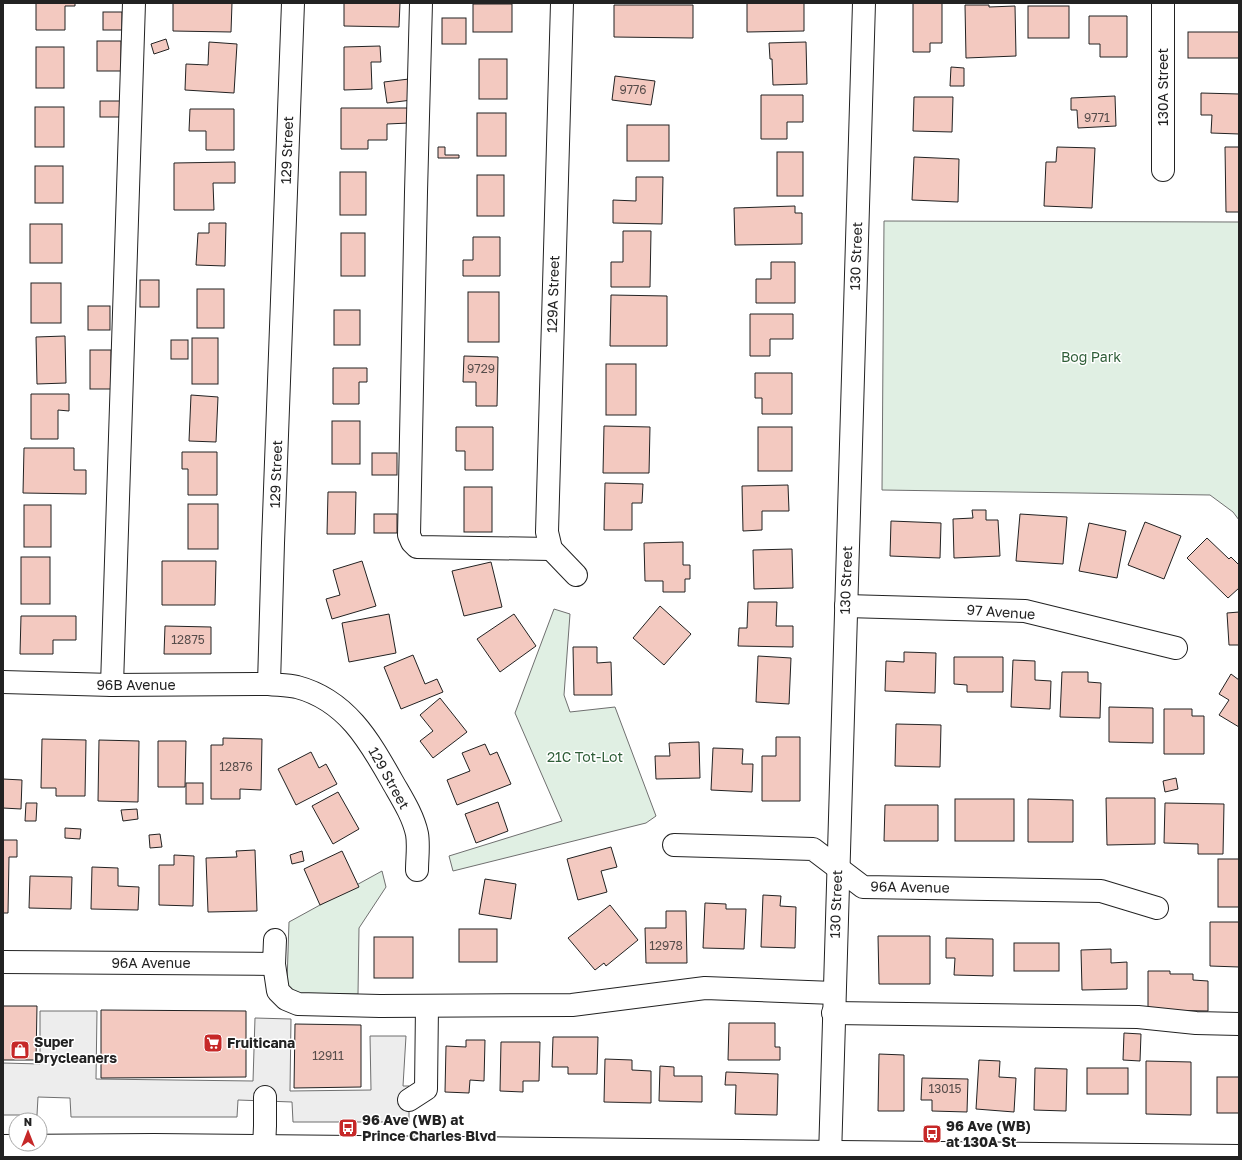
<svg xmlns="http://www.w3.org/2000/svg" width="1242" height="1160" viewBox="0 0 1242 1160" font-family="'Golos Text',sans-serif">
  <rect width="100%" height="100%" fill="#fff"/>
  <g fill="#e0efe3" stroke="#6f6f6f">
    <polygon points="884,221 1239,222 1239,520 1233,512 1210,495 882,490"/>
    <polygon points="554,609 570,614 564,695 570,712 615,707 656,816 646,823 453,871 449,856 562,821 515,713"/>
    <polygon points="382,871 386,887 359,928 358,994 296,994 289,987 287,982 289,922"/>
  </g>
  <polygon fill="#ededed" stroke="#6f6f6f" points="40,1011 97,1011 96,1079 253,1081 255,1018 291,1019 290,1091 371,1090 370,1036 406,1036 403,1086 409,1086 409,1122 293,1122 292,1102 238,1100 237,1117 71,1117 70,1098 38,1097 37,1115 3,1115 3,1063 40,1064"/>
  <g fill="#f3c9c0" stroke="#222">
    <polygon points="36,3 75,3 75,6 65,6 65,30 36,30"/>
    <polygon points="173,3 232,3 231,32 173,31"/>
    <polygon points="344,3 400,3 399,27 344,26"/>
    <polygon points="747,3 804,3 804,31 747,32"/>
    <polygon points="913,3 942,3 942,43 930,43 930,52 913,52"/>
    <rect x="473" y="4" width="39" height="28"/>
    <polygon points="614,5 693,5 693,38 614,37"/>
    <polygon points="965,5 989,5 989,7 1015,6 1016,56 966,58"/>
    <rect x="1028" y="6" width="41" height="32"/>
    <rect x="103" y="12" width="19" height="18"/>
    <polygon points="1089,16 1127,16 1127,57 1100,57 1100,44 1089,44"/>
    <rect x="442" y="18" width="24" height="26"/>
    <rect x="1188" y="32" width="51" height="26"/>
    <polygon points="166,39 169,49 154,54 151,44"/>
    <rect x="97" y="41" width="24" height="30"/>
    <polygon points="209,42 237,44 234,93 185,90 186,64 208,65"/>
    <polygon points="806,42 807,84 773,85 772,59 770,59 769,43"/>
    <polygon points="380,46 381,62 371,62 372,89 344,90 344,47"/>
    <rect x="36" y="47" width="28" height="41"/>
    <rect x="479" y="59" width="28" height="40"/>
    <polygon points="951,67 964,68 964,86 950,86"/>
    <polygon points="615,76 655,81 651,105 612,100"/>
    <polygon points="409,79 412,100 387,103 384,82"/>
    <polygon points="1201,93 1239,94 1239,134 1211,133 1212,115 1201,115"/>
    <polygon points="761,95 803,95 803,122 787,122 787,139 761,139"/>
    <polygon points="1115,96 1116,126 1078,128 1077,110 1071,110 1071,98"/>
    <polygon points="914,97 953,97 952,132 913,131"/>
    <rect x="100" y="101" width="20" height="16"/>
    <rect x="35" y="107" width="29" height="40"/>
    <polygon points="341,108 409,108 409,123 387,124 387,140 368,140 368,149 341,149"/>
    <polygon points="190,109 234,109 234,150 206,150 206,131 189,131"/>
    <rect x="477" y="113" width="29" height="43"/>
    <rect x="627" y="125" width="42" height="36"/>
    <polygon points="438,147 445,147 445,155 459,155 459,158 438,158"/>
    <polygon points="1057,147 1095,148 1092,208 1044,206 1046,162 1056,162"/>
    <polygon points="1225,147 1239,147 1239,212 1226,212"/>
    <rect x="777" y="152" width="26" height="44"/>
    <polygon points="914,157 959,159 958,202 912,200"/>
    <polygon points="235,162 235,183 213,183 214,210 174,210 174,163"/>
    <rect x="35" y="166" width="28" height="37"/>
    <rect x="340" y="172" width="26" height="43"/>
    <rect x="477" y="175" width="27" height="41"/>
    <polygon points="636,177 663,177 662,224 613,223 613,200 636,201"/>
    <polygon points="795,206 795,213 802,213 802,244 735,245 734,208"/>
    <polygon points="209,223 226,223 225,266 196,265 198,233 209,233"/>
    <rect x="30" y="224" width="32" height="39"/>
    <polygon points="623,231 651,231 650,287 611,287 611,262 623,262"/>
    <rect x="341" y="233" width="24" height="43"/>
    <polygon points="473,237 500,237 500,276 463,276 463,260 473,260"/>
    <polygon points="771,262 795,262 795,303 756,303 756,279 771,279"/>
    <rect x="140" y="280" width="19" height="27"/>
    <rect x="31" y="283" width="30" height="40"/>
    <rect x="197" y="289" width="27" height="39"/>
    <rect x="468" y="292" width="31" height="50"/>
    <polygon points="611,295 667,296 667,346 610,346"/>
    <rect x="88" y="306" width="22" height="24"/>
    <rect x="334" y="310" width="26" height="35"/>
    <polygon points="750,314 793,314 793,339 770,339 770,356 750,356"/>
    <polygon points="65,336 66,383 37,384 36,337"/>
    <rect x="192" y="338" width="26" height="46"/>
    <rect x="171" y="340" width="17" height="19"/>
    <rect x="90" y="350" width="21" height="39"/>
    <polygon points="464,356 498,357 497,406 476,406 476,382 463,382"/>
    <rect x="606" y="364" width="30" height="51"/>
    <polygon points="333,368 367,368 367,382 359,382 359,404 333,404"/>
    <polygon points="755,373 792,373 792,414 762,414 762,398 755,398"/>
    <polygon points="31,394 69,394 69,411 58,410 58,439 31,439"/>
    <polygon points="191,395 218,397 216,442 189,441"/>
    <rect x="332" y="421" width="28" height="43"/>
    <polygon points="604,426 650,427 649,473 603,473"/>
    <polygon points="456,427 493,427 493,470 465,470 465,451 456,451"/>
    <rect x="758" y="427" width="34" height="44"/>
    <polygon points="24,448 74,448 74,470 86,470 86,494 23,493"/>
    <polygon points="182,452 217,452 217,495 188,495 188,469 182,469"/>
    <rect x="372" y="453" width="25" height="22"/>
    <polygon points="605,483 643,484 642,503 632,503 632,530 604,530"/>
    <polygon points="788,485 789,511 762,511 762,530 743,531 742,486"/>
    <rect x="464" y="487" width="28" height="45"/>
    <polygon points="328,492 356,492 355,534 327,534"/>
    <rect x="188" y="504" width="30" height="45"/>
    <rect x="24" y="505" width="27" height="42"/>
    <polygon points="972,510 986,510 986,520 998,520 1000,556 954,558 953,519 973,518"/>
    <rect x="374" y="514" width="23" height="19"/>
    <polygon points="1020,514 1067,517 1063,564 1016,561"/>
    <polygon points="891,521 941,523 940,558 890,556"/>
    <polygon points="1145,522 1181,536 1164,579 1128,565"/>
    <polygon points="1089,523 1126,531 1117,578 1079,571"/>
    <polygon points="1207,538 1229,559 1231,557 1239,565 1239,588 1228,598 1187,558"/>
    <polygon points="683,542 683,565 690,565 690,579 685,579 685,592 663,592 663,581 645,581 644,543"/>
    <polygon points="792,549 793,588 754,589 753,550"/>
    <rect x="21" y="557" width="29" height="47"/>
    <polygon points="162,561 216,561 215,605 162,605"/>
    <polygon points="362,561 376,606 332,619 326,599 340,595 333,570"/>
    <polygon points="491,562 502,607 464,616 452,571"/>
    <polygon points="748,602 777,602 776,626 793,626 793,647 738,646 739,628 747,628"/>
    <polygon points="660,606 691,634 664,665 633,638"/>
    <polygon points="1239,612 1239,645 1229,645 1227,613"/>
    <polygon points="389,614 396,653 349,662 342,623"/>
    <polygon points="514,614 536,646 500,672 477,639"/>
    <polygon points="21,616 76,616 76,640 53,640 53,654 20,654"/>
    <polygon points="165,626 211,627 211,654 164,654"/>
    <polygon points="573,647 597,647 597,663 611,662 612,695 574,695"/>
    <polygon points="904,652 936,653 935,693 885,691 886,661 904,662"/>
    <polygon points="413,655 425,684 437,679 443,692 401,709 384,667"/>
    <polygon points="758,656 791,658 789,704 756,702"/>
    <polygon points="954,657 1003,657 1003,692 967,692 967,685 954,684"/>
    <polygon points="1013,660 1035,661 1035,680 1051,681 1050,709 1011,707"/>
    <polygon points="1062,672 1088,672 1088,682 1101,683 1100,718 1060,717"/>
    <polygon points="1231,674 1239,680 1239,727 1219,715 1229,700 1219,694"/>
    <polygon points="440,698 467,732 433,758 420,741 433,731 420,715"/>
    <polygon points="1109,707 1153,708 1153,743 1109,742"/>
    <polygon points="1164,709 1192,709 1192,716 1204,716 1204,754 1164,754"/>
    <polygon points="896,724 941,725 940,767 895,766"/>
    <polygon points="776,737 800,737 800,801 762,801 762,756 776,756"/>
    <polygon points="223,738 262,739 261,790 240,789 240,799 211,799 211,745 223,745"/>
    <polygon points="42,739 86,740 85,796 56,796 56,788 41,788"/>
    <polygon points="99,740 139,741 138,802 98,801"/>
    <polygon points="158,741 186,741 185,787 158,787"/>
    <polygon points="699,742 700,778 656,779 655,756 670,756 669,743"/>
    <polygon points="485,744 490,755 497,752 511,784 457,805 447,780 470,771 462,753"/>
    <polygon points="713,748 743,749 742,764 753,764 752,792 711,790"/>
    <polygon points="311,752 319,768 326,764 337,784 296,805 278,769"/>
    <polygon points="1176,778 1178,789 1165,792 1163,781"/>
    <polygon points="3,779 22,780 21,809 3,808"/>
    <rect x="186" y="783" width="17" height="21"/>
    <polygon points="338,792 359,829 333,844 312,806"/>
    <polygon points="1106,798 1155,798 1155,844 1107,845"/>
    <rect x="955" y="799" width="59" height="42"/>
    <polygon points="1028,799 1073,800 1073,842 1028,842"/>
    <polygon points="498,802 508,831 476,843 465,814"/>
    <polygon points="26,803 37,803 36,821 25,821"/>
    <polygon points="1165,803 1224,804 1223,854 1198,854 1198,844 1164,843"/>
    <polygon points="885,805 938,805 938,841 884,841"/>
    <polygon points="137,809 138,819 123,821 121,810"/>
    <polygon points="65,828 81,829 80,839 65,838"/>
    <polygon points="160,834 162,847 150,848 149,835"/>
    <polygon points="3,840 17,840 17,857 9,857 8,913 3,913"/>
    <polygon points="611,847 617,867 601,871 607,892 578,900 567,859"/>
    <polygon points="255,850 257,911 208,912 206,858 237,857 236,851"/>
    <polygon points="302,851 304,861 292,864 290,855"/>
    <polygon points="342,851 359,887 320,905 304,869"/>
    <polygon points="174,855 194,856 193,906 159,905 159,865 174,865"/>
    <rect x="1218" y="859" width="21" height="48"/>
    <polygon points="92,867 118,868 118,886 139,887 138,910 91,909"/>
    <polygon points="30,876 72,877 71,909 29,908"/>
    <polygon points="485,879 516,884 511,919 479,914"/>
    <polygon points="763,895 781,896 780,906 796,907 795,948 761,947"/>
    <polygon points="705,903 726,904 726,909 746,909 744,949 703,948"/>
    <polygon points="610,905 638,940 606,966 604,963 595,970 568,938"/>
    <polygon points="666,911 686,911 687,963 646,963 645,928 666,928"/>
    <polygon points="1210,922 1239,922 1239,967 1210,966"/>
    <rect x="459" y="929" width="38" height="33"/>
    <polygon points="878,936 930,936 930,984 879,984"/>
    <rect x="374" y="937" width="39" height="41"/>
    <polygon points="946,938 993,939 993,976 954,975 955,958 946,958"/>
    <rect x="1014" y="943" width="45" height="28"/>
    <polygon points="1111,949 1111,963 1127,962 1127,989 1082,990 1081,950"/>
    <polygon points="1148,971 1170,971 1170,974 1193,974 1193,980 1208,981 1208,1011 1148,1010"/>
    <polygon points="3,1006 37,1006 36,1060 3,1060"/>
    <polygon points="101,1010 246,1011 246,1077 101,1078"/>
    <polygon points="729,1023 775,1023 775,1047 780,1047 780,1060 728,1060"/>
    <polygon points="295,1024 361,1025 361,1087 294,1088"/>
    <polygon points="1124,1033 1141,1034 1140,1061 1123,1060"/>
    <polygon points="553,1037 598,1037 597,1074 568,1074 568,1067 552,1067"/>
    <polygon points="466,1040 485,1040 484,1081 470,1080 469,1093 445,1092 446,1046 466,1047"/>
    <polygon points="501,1042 540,1042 539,1081 523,1081 523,1092 500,1091"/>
    <polygon points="879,1054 904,1055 904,1111 878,1111"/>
    <polygon points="605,1059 632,1060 632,1070 651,1071 651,1103 604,1102"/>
    <polygon points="979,1060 1000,1061 999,1077 1016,1078 1014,1112 976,1109"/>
    <polygon points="1146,1061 1191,1062 1191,1115 1146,1114"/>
    <polygon points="660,1066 674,1067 674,1076 702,1076 702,1102 659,1101"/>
    <polygon points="1035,1068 1067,1069 1066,1111 1034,1110"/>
    <rect x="1087" y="1068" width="41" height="26"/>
    <polygon points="726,1072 778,1074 777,1115 735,1114 736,1085 725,1085"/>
    <rect x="1217" y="1077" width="22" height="36"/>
    <polygon points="922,1078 968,1079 967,1112 932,1111 932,1100 921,1100"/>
  </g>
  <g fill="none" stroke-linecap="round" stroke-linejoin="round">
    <defs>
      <g id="minor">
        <path d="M293 3 273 543 269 684C278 685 288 685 297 687 346 700 369 740 392 781 401 797 413 815 417 834 419 845 417 859 417 870"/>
        <polyline points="421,3 416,192 409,535 412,542 417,547 551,549"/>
        <polyline points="562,3 547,532 551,549 576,575"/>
        <polyline points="1163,3 1163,170"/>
        <polyline points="846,606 1025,611 1176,648"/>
        <polyline points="3,682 112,685 269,684"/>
        <polyline points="112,685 134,3"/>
        <polyline points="674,845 813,849 863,887 1101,891 1157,908"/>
        <polyline points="3,962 274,964 275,940"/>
        <polyline points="274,964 278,991 286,999 298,1004 380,1006 572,1005 705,988 834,993"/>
        <polyline points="833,1013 1138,1017 1196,1023 1239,1024"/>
        <polyline points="409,1100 426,1089 427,1006"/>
        <polyline points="264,1147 265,1126 265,1097"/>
        <polyline points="830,1157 864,3"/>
      </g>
      <polyline id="major" points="3,1146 154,1145 1239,1156"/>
    </defs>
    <use href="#minor" stroke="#222" stroke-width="24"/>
    <use href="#major" stroke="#222" stroke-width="24"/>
    <use href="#minor" stroke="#fff" stroke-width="22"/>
    <use href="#major" stroke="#fff" stroke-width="22"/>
  </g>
  <defs>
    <symbol id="supermarket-square" viewBox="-11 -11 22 22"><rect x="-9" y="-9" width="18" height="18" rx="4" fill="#c62828" stroke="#fff"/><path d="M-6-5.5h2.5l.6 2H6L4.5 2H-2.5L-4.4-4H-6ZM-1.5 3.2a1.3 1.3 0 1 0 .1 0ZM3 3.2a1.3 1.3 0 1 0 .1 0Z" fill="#fff"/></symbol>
    <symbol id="shop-square" viewBox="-11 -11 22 22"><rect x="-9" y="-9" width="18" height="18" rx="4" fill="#c62828" stroke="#fff"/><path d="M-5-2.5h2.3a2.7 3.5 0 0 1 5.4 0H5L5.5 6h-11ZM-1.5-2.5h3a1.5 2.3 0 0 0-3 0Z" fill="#fff"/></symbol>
    <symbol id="bus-square" viewBox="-11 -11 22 22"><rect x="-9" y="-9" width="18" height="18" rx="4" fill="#c62828" stroke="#fff"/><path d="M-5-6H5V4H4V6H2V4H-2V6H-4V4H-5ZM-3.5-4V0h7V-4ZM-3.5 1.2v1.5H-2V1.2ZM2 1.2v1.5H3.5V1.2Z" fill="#fff"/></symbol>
  </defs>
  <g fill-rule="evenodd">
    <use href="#supermarket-square" x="202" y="1032" width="22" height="22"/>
    <use href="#shop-square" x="9" y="1039" width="22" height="22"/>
    <use href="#bus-square" x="337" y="1117" width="22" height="22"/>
    <use href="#bus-square" x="921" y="1123" width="22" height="22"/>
  </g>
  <g text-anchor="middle" stroke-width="3" stroke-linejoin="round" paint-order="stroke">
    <g font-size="12" fill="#564c4a">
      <text x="633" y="94">9776</text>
      <text x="1097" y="122">9771</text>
      <text x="481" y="373">9729</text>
      <text x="188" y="644">12875</text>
      <text x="236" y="771">12876</text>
      <text x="666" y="950">12978</text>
      <text x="328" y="1060">12911</text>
      <text x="945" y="1093">13015</text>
    </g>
    <g font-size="14" fill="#222" stroke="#fff">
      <text transform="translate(1163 87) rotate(-90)" y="5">130A Street</text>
      <text transform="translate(287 150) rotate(-88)" y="5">129 Street</text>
      <text transform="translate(856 256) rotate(-88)" y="5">130 Street</text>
      <text transform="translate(553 294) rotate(-88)" y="5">129A Street</text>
      <text transform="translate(276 474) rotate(-88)" y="5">129 Street</text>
      <text transform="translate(846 580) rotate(-88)" y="5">130 Street</text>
      <text transform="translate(1001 612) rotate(4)" y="5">97 Avenue</text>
      <text x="136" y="690">96B Avenue</text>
      <text transform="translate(389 778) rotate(61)" y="5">129 Street</text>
      <text transform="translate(910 887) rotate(1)" y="5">96A Avenue</text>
      <text transform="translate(836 904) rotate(-88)" y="5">130 Street</text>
      <text x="151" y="968">96A Avenue</text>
    </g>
    <g font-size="14" fill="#2f5e38" stroke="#fff">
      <text x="1091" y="362">Bog Park</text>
      <text x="585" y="762">21C Tot-Lot</text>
    </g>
    <g font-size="14" font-weight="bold" fill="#222" stroke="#fff" text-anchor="start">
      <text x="34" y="1047">Super<tspan x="34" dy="16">Drycleaners</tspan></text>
      <text x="227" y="1048">Fruiticana</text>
      <text x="362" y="1125">96 Ave (WB) at<tspan x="362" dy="16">Prince Charles Blvd</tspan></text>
      <text x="946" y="1131">96 Ave (WB)<tspan x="946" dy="16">at 130A St</tspan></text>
    </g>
  </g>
  <rect width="1242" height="1160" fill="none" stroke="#222222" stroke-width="8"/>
  <g transform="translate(28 1132)"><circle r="19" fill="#ffffff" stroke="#a7a7a7"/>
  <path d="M0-3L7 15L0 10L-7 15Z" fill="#c62828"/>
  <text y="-6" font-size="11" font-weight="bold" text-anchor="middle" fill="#222222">N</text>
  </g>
</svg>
